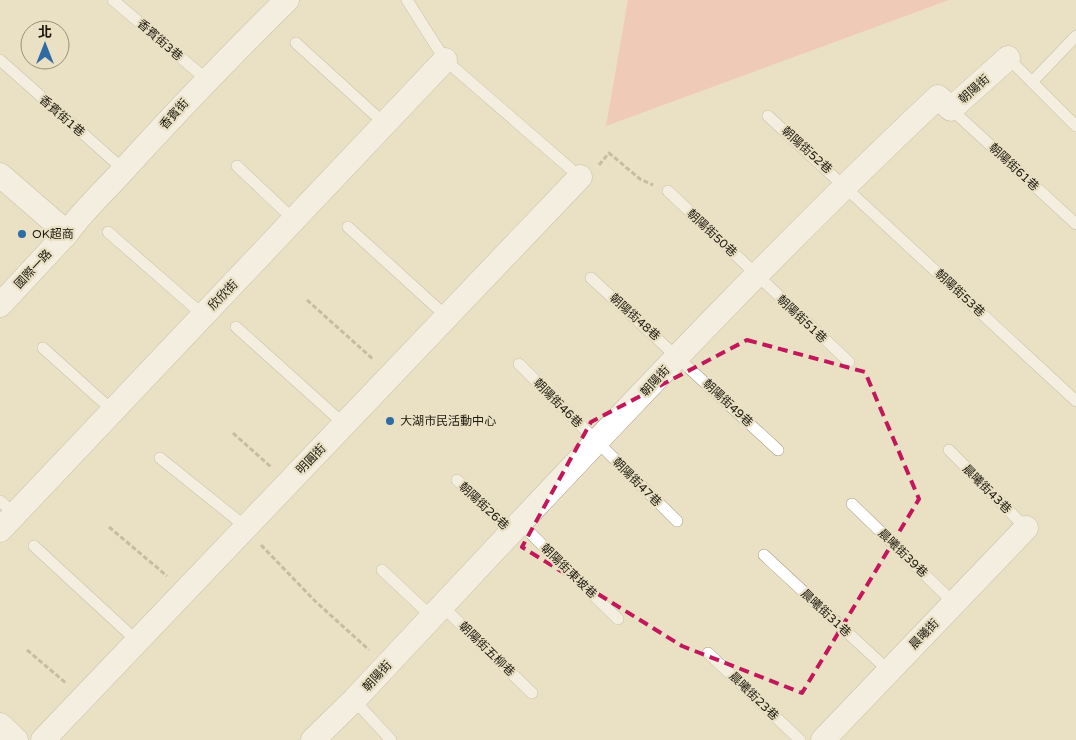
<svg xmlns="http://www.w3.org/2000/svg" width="1076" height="740" viewBox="0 0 1076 740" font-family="'Varela Round','Noto Sans TC',sans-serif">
  <rect width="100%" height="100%" fill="#eae0c4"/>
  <polygon fill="#f6b1a7" points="628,0 949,0 606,126"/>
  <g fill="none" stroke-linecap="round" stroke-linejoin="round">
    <defs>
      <g id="lane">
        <polyline points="113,0 206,79"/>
        <polyline points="407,0 445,60 580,177"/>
        <polyline points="296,43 385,124"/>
        <polyline points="1008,58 1076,126"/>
        <polyline points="0,60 124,170"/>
        <polyline points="1032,82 1076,36"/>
        <polyline points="951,109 1076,224"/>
        <polyline points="768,116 1076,401"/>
        <polyline points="237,166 294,220"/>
        <polyline points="668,191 849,362"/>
        <polyline points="348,227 447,317"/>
        <polyline points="108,232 203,315"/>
        <polyline points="591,278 778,450"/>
        <polyline points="236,327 344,424"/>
        <polyline points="43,348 113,411"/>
        <polyline points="519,364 677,521"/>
        <polyline points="949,450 1026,528"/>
        <polyline points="160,458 246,527"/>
        <polyline points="457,480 512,532"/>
        <polyline points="0,501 15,514"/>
        <polyline points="852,504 954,603"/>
        <polyline points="520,523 618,619"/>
        <polyline points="34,546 137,641"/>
        <polyline points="764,555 889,671"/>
        <polyline points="382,570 432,617"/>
        <polyline points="442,606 532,693"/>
        <polyline points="708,653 800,740"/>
        <polyline points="354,700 391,740"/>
      </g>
      <g id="street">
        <polyline points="0,175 67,233 0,305"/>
        <path d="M67 233C85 208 108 188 128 165 180 108 232 54 287 0"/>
        <polyline points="0,530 445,60"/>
        <polyline points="0,725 16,740"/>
        <polyline points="43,740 580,177"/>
        <path d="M313 740 354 700C546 496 734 289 938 97L951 109 1008 58"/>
        <polyline points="823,740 1026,528"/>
      </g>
    </defs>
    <use href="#lane" stroke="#a59c81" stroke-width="12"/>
    <use href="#street" stroke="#a59c81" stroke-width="25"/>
    <g stroke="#98917c" stroke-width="3" stroke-dasharray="5 2.5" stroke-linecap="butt">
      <polyline points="599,165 609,153 640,179 653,185"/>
      <polyline points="307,300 374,360"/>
      <polyline points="233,433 271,467"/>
      <polyline points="109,527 167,576"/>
      <polyline points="261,545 315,601 369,650"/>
      <polyline points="27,650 66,683"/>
    </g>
    <use href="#lane" stroke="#fff" stroke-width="11"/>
    <use href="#street" stroke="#fff" stroke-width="24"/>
  </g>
  <path d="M0 0H1076V740H0ZM747 340 865 372 919 499 802 693 682 646 522 547 591 422Z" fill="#eae0c4" fill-opacity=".55" fill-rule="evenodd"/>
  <path fill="none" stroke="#c2185b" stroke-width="4" stroke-dasharray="10 6" stroke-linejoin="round" d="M747 340 865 372 919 499 802 693 682 646 522 547 591 422Z"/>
  <g fill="#2e6ca3" stroke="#eae0c4" stroke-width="2">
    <circle cx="22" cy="234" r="5"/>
    <circle cx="390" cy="421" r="5"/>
  </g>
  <g text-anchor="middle" stroke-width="4.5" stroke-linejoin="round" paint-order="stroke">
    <g font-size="12" fill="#1c180e" stroke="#eae0c4">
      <text transform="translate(160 40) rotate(41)" y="4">香賓街3巷</text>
      <text transform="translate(974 89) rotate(-42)" y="4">朝陽街</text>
      <text transform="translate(174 114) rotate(-48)" y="4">香賓街</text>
      <text transform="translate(62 116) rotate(41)" y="4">香賓街1巷</text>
      <text transform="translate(807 150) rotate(42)" y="4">朝陽街52巷</text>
      <text transform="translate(1014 167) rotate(43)" y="4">朝陽街61巷</text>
      <text transform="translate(712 233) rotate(43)" y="4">朝陽街50巷</text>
      <text transform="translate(33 269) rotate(-47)" y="4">國際一路</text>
      <text transform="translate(960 293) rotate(43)" y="4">朝陽街53巷</text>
      <text transform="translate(223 295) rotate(-46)" y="4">欣欣街</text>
      <text transform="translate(635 317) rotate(42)" y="4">朝陽街48巷</text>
      <text transform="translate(802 319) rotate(43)" y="4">朝陽街51巷</text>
      <text transform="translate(655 381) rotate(-47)" y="4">朝陽街</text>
      <text transform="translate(558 403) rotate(45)" y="4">朝陽街46巷</text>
      <text transform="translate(728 403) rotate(43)" y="4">朝陽街49巷</text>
      <text transform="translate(311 459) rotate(-46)" y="4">明圓街</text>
      <text transform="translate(637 482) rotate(45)" y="4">朝陽街47巷</text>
      <text transform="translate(987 489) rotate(45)" y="4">晨曦街43巷</text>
      <text transform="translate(484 506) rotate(43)" y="4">朝陽街26巷</text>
      <text transform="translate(903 553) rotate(44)" y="4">晨曦街39巷</text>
      <text transform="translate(569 571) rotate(44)" y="4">朝陽街東坡巷</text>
      <text transform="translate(826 613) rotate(43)" y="4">晨曦街31巷</text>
      <text transform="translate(924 634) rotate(-46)" y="4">晨曦街</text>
      <text transform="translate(487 649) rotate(44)" y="4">朝陽街五柳巷</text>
      <text transform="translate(377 676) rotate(-47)" y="4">朝陽街</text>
      <text transform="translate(754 696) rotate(44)" y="4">晨曦街23巷</text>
    </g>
    <g font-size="12" fill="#1c180e" stroke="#eae0c4" text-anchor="start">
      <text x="32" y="238">OK超商</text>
      <text x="400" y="425">大湖市民活動中心</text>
    </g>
  </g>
  <g transform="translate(45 45)"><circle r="24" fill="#eae0c4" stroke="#98907b"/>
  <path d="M0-4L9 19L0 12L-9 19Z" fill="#2e6ca3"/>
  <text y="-8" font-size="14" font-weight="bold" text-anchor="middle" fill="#1c180e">北</text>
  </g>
</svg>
